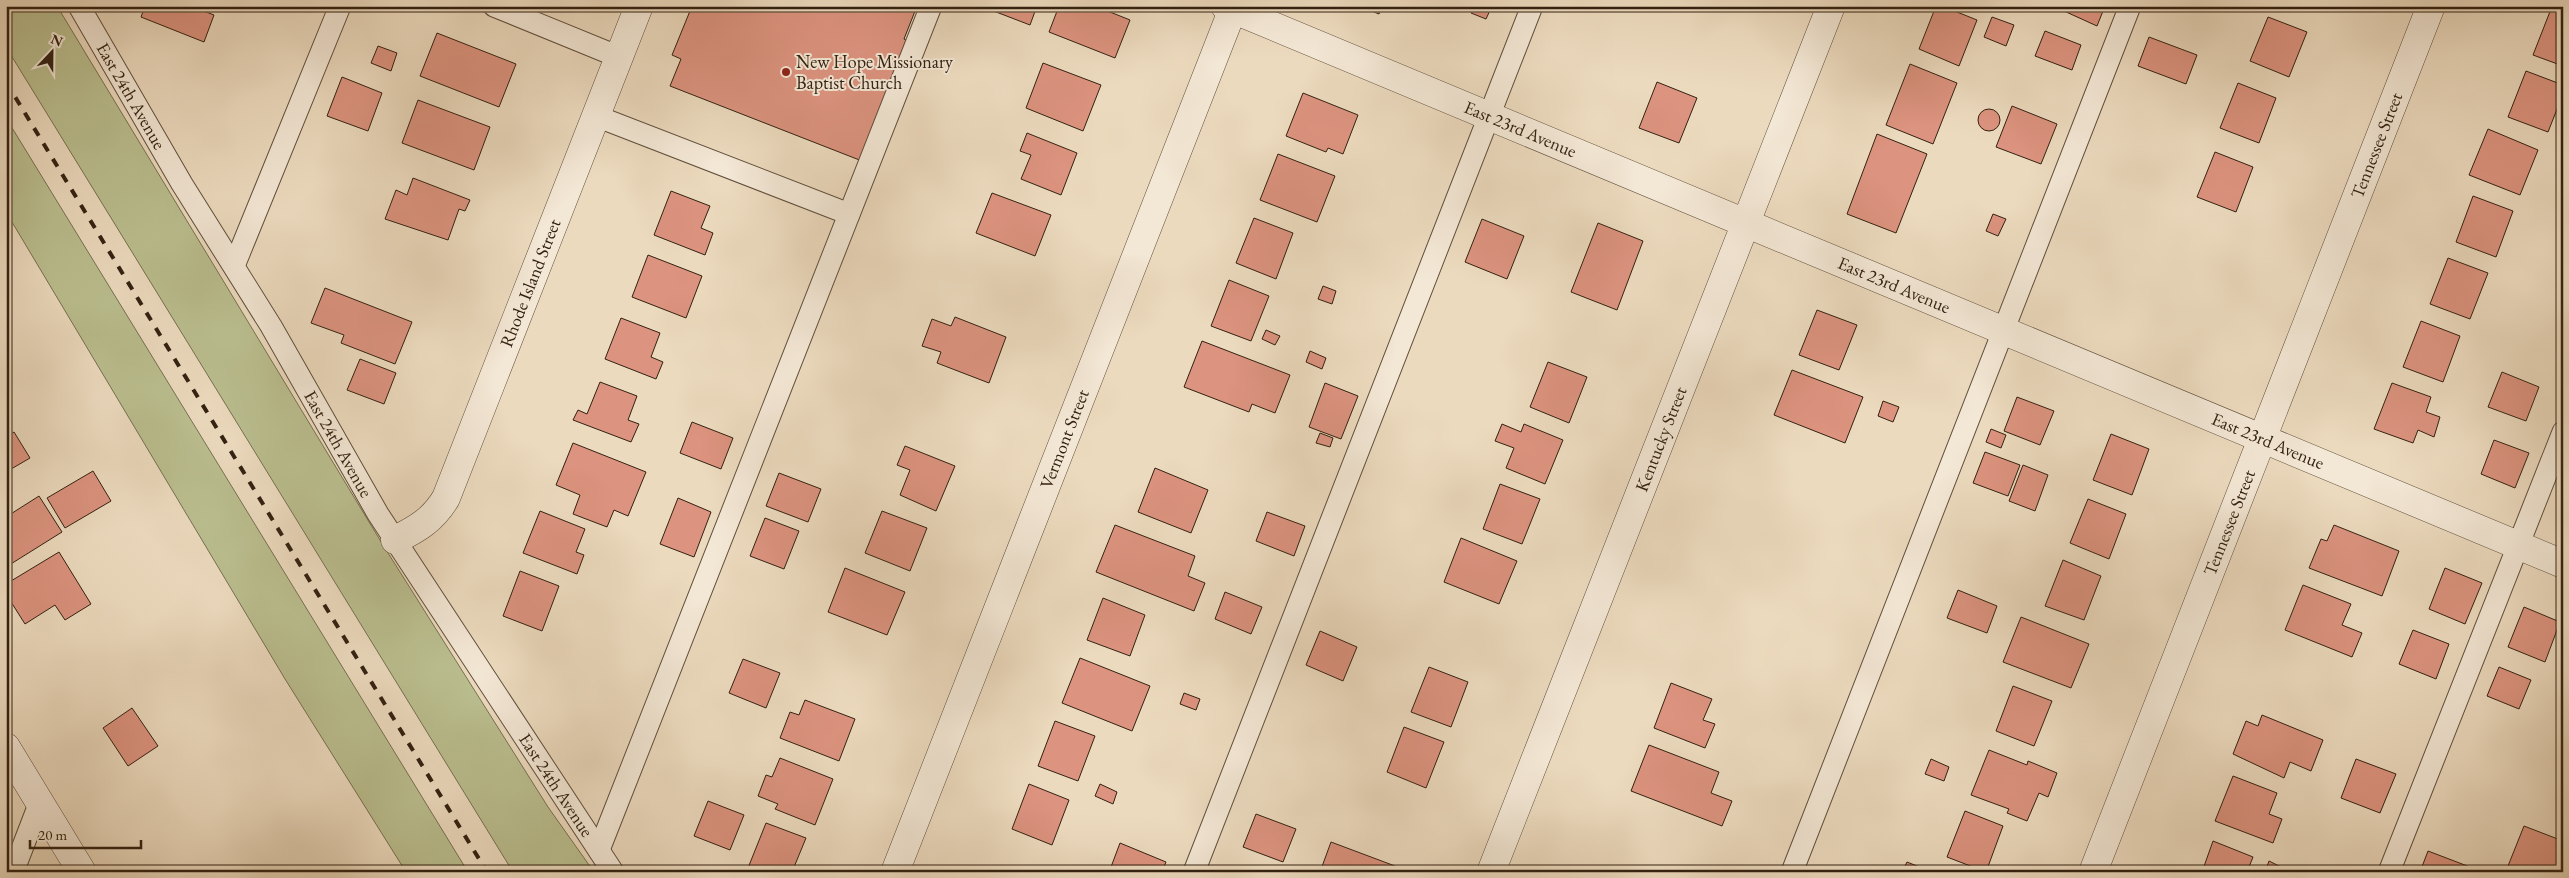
<svg xmlns="http://www.w3.org/2000/svg" width="2569" height="878" viewBox="0 0 2569 878" font-family="'EB Garamond',serif">
  <rect width="100%" height="100%" fill="#ecdabe"/>
  <filter id="stains"><feTurbulence type="fractalNoise" baseFrequency=".004" numOctaves="4"/><feColorMatrix values="0 0 0 0 .2 0 0 0 0 .09 0 0 0 0 .02 0 0 0 .5 -.17"/></filter>
  <radialGradient id="worn" r=".72"><stop offset=".6" stop-color="#630" stop-opacity="0"/><stop offset="1" stop-color="#630" stop-opacity=".3"/></radialGradient>
  <g fill="#babe8f" stroke="#767050">
    <polygon points="6,6 57,6 383,545 548,807 594,872 513,872 6,47"/>
    <polygon points="6,118 468,872 406,872 285,679 6,212"/>
  </g>
  <g fill="#dc937f" stroke="#322111">
    <polygon points="145,6 191,6 214,15 204,42 141,17"/>
    <polygon points="692,6 917,6 904,39 909,42 862,161 670,86 681,59 672,55"/>
    <polygon points="993,6 1037,6 1030,25 991,10"/>
    <polygon points="1059,6 1095,6 1130,20 1115,58 1049,32"/>
    <polygon points="1359,6 1382,6 1379,14"/>
    <polygon points="1474,6 1492,6 1486,19 1471,13"/>
    <polygon points="1936,6 1942,6 1977,20 1959,66 1919,49"/>
    <polygon points="2053,6 2105,6 2097,26"/>
    <polygon points="2308,6 2320,6 2318,10"/>
    <polygon points="2551,9 2563,13 2563,66 2533,55"/>
    <polygon points="1992,17 2014,25 2006,46 1984,37"/>
    <polygon points="2268,17 2307,32 2289,77 2250,61"/>
    <polygon points="2045,31 2081,45 2072,70 2035,56"/>
    <polygon points="437,33 516,64 499,107 420,76"/>
    <polygon points="2149,37 2197,55 2186,84 2138,66"/>
    <polygon points="378,46 397,53 391,71 371,63"/>
    <polygon points="1043,63 1101,85 1083,131 1026,108"/>
    <polygon points="1910,64 1957,83 1933,144 1886,125"/>
    <polygon points="2526,71 2563,85 2563,94 2548,132 2508,117"/>
    <polygon points="342,77 382,93 368,131 327,116"/>
    <polygon points="1657,82 1697,98 1679,143 1639,128"/>
    <polygon points="2238,83 2276,98 2259,143 2220,128"/>
    <polygon points="1303,93 1358,115 1343,154 1328,148 1326,152 1286,136"/>
    <polygon points="418,100 490,127 474,170 402,143"/>
    <polygon points="2012,106 2057,124 2041,164 1996,147"/>
    <circle cx="1989" cy="120" r="11"/>
    <polygon points="2488,129 2538,150 2520,195 2469,175"/>
    <polygon points="1027,133 1077,153 1061,195 1021,179 1031,155 1020,151"/>
    <polygon points="1877,134 1927,154 1896,233 1847,214"/>
    <polygon points="2215,152 2253,167 2236,212 2197,197"/>
    <polygon points="1278,154 1335,176 1317,222 1260,200"/>
    <polygon points="413,178 470,200 465,211 459,209 448,240 385,219 396,190 407,195"/>
    <polygon points="671,191 710,206 701,228 713,233 705,255 654,235"/>
    <polygon points="992,193 1051,215 1035,256 976,233"/>
    <polygon points="2473,196 2513,211 2496,257 2456,242"/>
    <polygon points="1993,214 2006,219 1998,236 1986,231"/>
    <polygon points="1254,218 1293,233 1276,279 1236,263"/>
    <polygon points="1482,219 1524,236 1507,279 1465,262"/>
    <polygon points="1598,223 1643,241 1617,310 1571,292"/>
    <polygon points="648,255 702,276 686,318 632,297"/>
    <polygon points="2448,258 2488,273 2470,319 2430,304"/>
    <polygon points="1229,280 1269,296 1251,341 1211,326"/>
    <polygon points="1323,286 1336,291 1332,304 1318,299"/>
    <polygon points="325,288 412,322 395,364 341,343 344,335 311,323"/>
    <polygon points="1817,310 1857,325 1839,370 1799,355"/>
    <polygon points="955,317 1006,337 989,383 937,363 941,352 922,346 932,319 951,326"/>
    <polygon points="621,318 660,333 651,357 663,362 656,379 605,359"/>
    <polygon points="2421,321 2460,336 2443,382 2403,367"/>
    <polygon points="1266,330 1280,336 1275,345 1262,339"/>
    <polygon points="1202,341 1290,375 1275,413 1252,404 1249,412 1184,387"/>
    <polygon points="1310,351 1326,358 1322,369 1306,362"/>
    <polygon points="360,359 396,373 384,404 347,390"/>
    <polygon points="1548,362 1587,377 1569,423 1530,407"/>
    <polygon points="1792,370 1863,397 1845,443 1774,415"/>
    <polygon points="2502,372 2539,387 2526,421 2488,407"/>
    <polygon points="600,382 637,396 628,420 639,424 631,442 573,420 578,410 587,414"/>
    <polygon points="1325,383 1358,396 1341,439 1309,427"/>
    <polygon points="2392,383 2431,397 2426,412 2440,417 2434,437 2418,430 2413,443 2374,429"/>
    <polygon points="2017,397 2054,411 2040,445 2004,431"/>
    <polygon points="1883,401 1899,407 1893,422 1878,416"/>
    <polygon points="692,422 733,438 721,469 680,453"/>
    <polygon points="1502,424 1521,432 1524,424 1563,440 1545,484 1506,468 1514,448 1495,441"/>
    <polygon points="1991,429 2006,435 2001,448 1986,442"/>
    <polygon points="14,432 30,458 6,472 6,437"/>
    <polygon points="1320,433 1333,438 1330,447 1316,443"/>
    <polygon points="2111,434 2149,449 2132,495 2093,480"/>
    <polygon points="2494,440 2529,453 2515,488 2481,474"/>
    <polygon points="573,443 646,472 628,516 614,510 607,527 573,514 580,495 556,485"/>
    <polygon points="905,446 955,466 936,511 900,495 910,470 897,465"/>
    <polygon points="1985,452 2020,465 2008,496 1973,483"/>
    <polygon points="2023,465 2048,475 2035,511 2009,501"/>
    <polygon points="1155,468 1208,490 1191,533 1138,512"/>
    <polygon points="93,471 111,501 65,528 47,498"/>
    <polygon points="779,473 821,489 808,522 766,506"/>
    <polygon points="1500,484 1540,499 1522,544 1483,529"/>
    <polygon points="39,496 62,532 6,567 6,517"/>
    <polygon points="678,498 711,512 694,557 660,544"/>
    <polygon points="2088,499 2126,514 2109,559 2070,543"/>
    <polygon points="540,511 585,529 576,552 584,555 577,574 523,553"/>
    <polygon points="882,511 927,528 910,571 865,553"/>
    <polygon points="1267,512 1305,526 1294,556 1256,541"/>
    <polygon points="765,518 799,531 784,569 750,556"/>
    <polygon points="1115,525 1195,556 1188,576 1205,583 1194,611 1096,572"/>
    <polygon points="2334,525 2399,551 2382,596 2309,568 2321,539 2327,541"/>
    <polygon points="1461,538 1517,561 1499,604 1444,582"/>
    <polygon points="59,552 91,604 65,620 55,605 25,624 6,594 6,584"/>
    <polygon points="2063,560 2101,576 2084,620 2045,606"/>
    <polygon points="845,568 905,592 887,635 828,612"/>
    <polygon points="2445,568 2482,583 2465,624 2429,609"/>
    <polygon points="520,571 559,586 542,631 503,616"/>
    <polygon points="2303,585 2351,604 2342,625 2362,633 2352,657 2285,630"/>
    <polygon points="1958,590 1997,606 1987,633 1947,618"/>
    <polygon points="1225,592 1262,607 1251,634 1215,619"/>
    <polygon points="1103,598 1145,615 1130,656 1087,640"/>
    <polygon points="2524,607 2560,622 2545,662 2508,647"/>
    <polygon points="2021,617 2089,644 2071,688 2003,662"/>
    <polygon points="2413,630 2449,644 2436,679 2399,664"/>
    <polygon points="1320,631 1357,647 1343,681 1306,665"/>
    <polygon points="1080,658 1150,686 1132,731 1062,703"/>
    <polygon points="743,659 780,673 766,708 729,693"/>
    <polygon points="1429,667 1468,682 1451,727 1411,712"/>
    <polygon points="2499,667 2531,680 2519,709 2487,696"/>
    <polygon points="1671,683 1712,699 1703,720 1715,724 1705,748 1654,728"/>
    <polygon points="2013,686 2052,701 2034,746 1996,731"/>
    <polygon points="1184,693 1200,699 1196,710 1180,704"/>
    <polygon points="805,700 855,719 839,761 780,738 790,712 799,715"/>
    <polygon points="132,708 158,746 128,766 103,728"/>
    <polygon points="2262,715 2323,740 2311,771 2290,762 2284,778 2233,754 2246,721 2258,726"/>
    <polygon points="1055,721 1095,736 1078,781 1038,766"/>
    <polygon points="1404,727 1444,742 1426,788 1387,772"/>
    <polygon points="1649,745 1719,772 1711,793 1732,801 1722,826 1631,791"/>
    <polygon points="1989,750 2027,765 2028,761 2057,773 2048,797 2039,793 2027,821 2007,813 2009,809 1971,795"/>
    <polygon points="780,758 833,779 815,825 775,809 778,804 758,796 766,775 772,777"/>
    <polygon points="1931,759 1949,767 1944,781 1925,774"/>
    <polygon points="2356,759 2396,774 2380,813 2341,798"/>
    <polygon points="2233,776 2277,793 2269,814 2282,819 2273,843 2215,821"/>
    <polygon points="1029,784 1069,800 1052,845 1012,829"/>
    <polygon points="1100,784 1117,792 1113,804 1095,796"/>
    <polygon points="708,801 744,815 730,850 694,836"/>
    <polygon points="1965,811 2003,826 1986,872 1947,857"/>
    <polygon points="1256,814 1296,829 1283,862 1243,847"/>
    <polygon points="766,823 806,838 792,872 758,872 748,868"/>
    <polygon points="2524,826 2563,841 2563,872 2506,871"/>
    <polygon points="2213,841 2253,857 2247,872 2202,872"/>
    <polygon points="1331,842 1395,866 1393,872 1320,872"/>
    <polygon points="1120,843 1166,862 1162,872 1122,872 1111,867"/>
    <polygon points="2428,851 2470,867 2468,872 2420,872"/>
    <polygon points="2269,861 2285,869 2284,872 2265,872"/>
    <polygon points="1907,862 1932,872 1902,872"/>
  </g>
  <g fill="none" stroke-linecap="round" stroke-linejoin="round">
    <defs>
      <g id="service">
        <path id="s1" d="M79 6 182 184 271 326 378 514 613 872"/>
        <polyline points="494,6 619,57"/>
        <polyline points="596,116 849,214"/>
        <polyline points="234,266 340,6"/>
        <polyline points="599,850 931,6"/>
        <polyline points="13,872 40,802"/>
        <polyline points="1194,872 1532,6"/>
        <polyline points="1792,872 2130,6"/>
        <polyline points="2389,872 2563,432"/>
      </g>
      <g id="minor">
        <path id="s2" d="M1225 6 2563 564"/>
        <path id="s3" d="M395 540C417 529 433 520 446 498L639 6"/>
        <polyline points="6,747 82,872"/>
        <path id="s4" d="M895 872 1234 6"/>
        <path id="s5" d="M1491 872 1831 6"/>
        <path id="s6" d="M2093 872 2431 6"/>
      </g>
    </defs>
    <use href="#service" stroke="#604f3c" stroke-width="23"/>
    <use href="#minor" stroke="#604f3c" stroke-width="29"/>
    <use href="#service" stroke="#f3e7d5" stroke-width="21"/>
    <use href="#minor" stroke="#f3e7d5" stroke-width="28"/>
    <polyline stroke="#322111" stroke-width="4" stroke-dasharray="9 9" stroke-linecap="butt" points="6,82 487,872"/>
  </g>
  <circle fill="#8f2418" stroke="#f3e7d5" stroke-width="2" cx="786" cy="72" r="5"/>
  <g text-anchor="middle" stroke-width="4" stroke-linejoin="round" paint-order="stroke">
    <g font-size="18" fill="#322111" stroke="#f3e7d5" text-anchor="start">
      <text x="796" y="68">New Hope Missionary<tspan x="796" dy="21">Baptist Church</tspan></text>
    </g>
    <g font-size="18" fill="#322111" stroke="#f3e7d5">
      <text dy="6" stroke="none"><textPath href="#s1" startOffset="104">East 24th Avenue</textPath></text>
      <text dy="6" stroke="none"><textPath href="#s2" startOffset="320">East 23rd Avenue</textPath></text>
      <text dy="6" stroke="none"><textPath href="#s6" startOffset="780">Tennessee Street</textPath></text>
      <text dy="6" stroke="none"><textPath href="#s3" startOffset="298">Rhode Island Street</textPath></text>
      <text dy="6" stroke="none"><textPath href="#s2" startOffset="725">East 23rd Avenue</textPath></text>
      <text dy="6" stroke="none"><textPath href="#s4" startOffset="465">Vermont Street</textPath></text>
      <text dy="6" stroke="none"><textPath href="#s5" startOffset="465">Kentucky Street</textPath></text>
      <text dy="6" stroke="none"><textPath href="#s2" startOffset="1130">East 23rd Avenue</textPath></text>
      <text dy="6" stroke="none"><textPath href="#s1" startOffset="509">East 24th Avenue</textPath></text>
      <text dy="6" stroke="none"><textPath href="#s6" startOffset="375">Tennessee Street</textPath></text>
      <text dy="6" stroke="none"><textPath href="#s1" startOffset="914">East 24th Avenue</textPath></text>
    </g>
  </g>
  <rect width="2569" height="878" fill="none" stroke="#ecdabe" stroke-width="25"/>
  <rect x="8" y="8" width="2554" height="863" fill="none" stroke="#322111" stroke-width="2.5"/>
  <rect x="12" y="12" width="2544" height="853" fill="none" stroke="#322111"/>
  <g transform="translate(52 52) rotate(22)" stroke="#f3e7d5" stroke-width="4" paint-order="stroke">
  <path d="M0-4L9 19L0 12L-9 19Z" fill="#322111"/>
  <text y="-8" font-size="14" font-weight="bold" text-anchor="middle" fill="#322111">N</text>
  </g>
  <path d="M30 840v8h111v-8" fill="none" stroke="#322111" stroke-width="2.5"/>
  <text x="38" y="840" font-size="15" fill="#322111" stroke="#f3e7d5" stroke-width="4" paint-order="stroke">20 m</text>
  <rect width="100%" height="100%" filter="url(#stains)"/>
  <rect width="100%" height="100%" fill="url(#worn)"/>
</svg>
